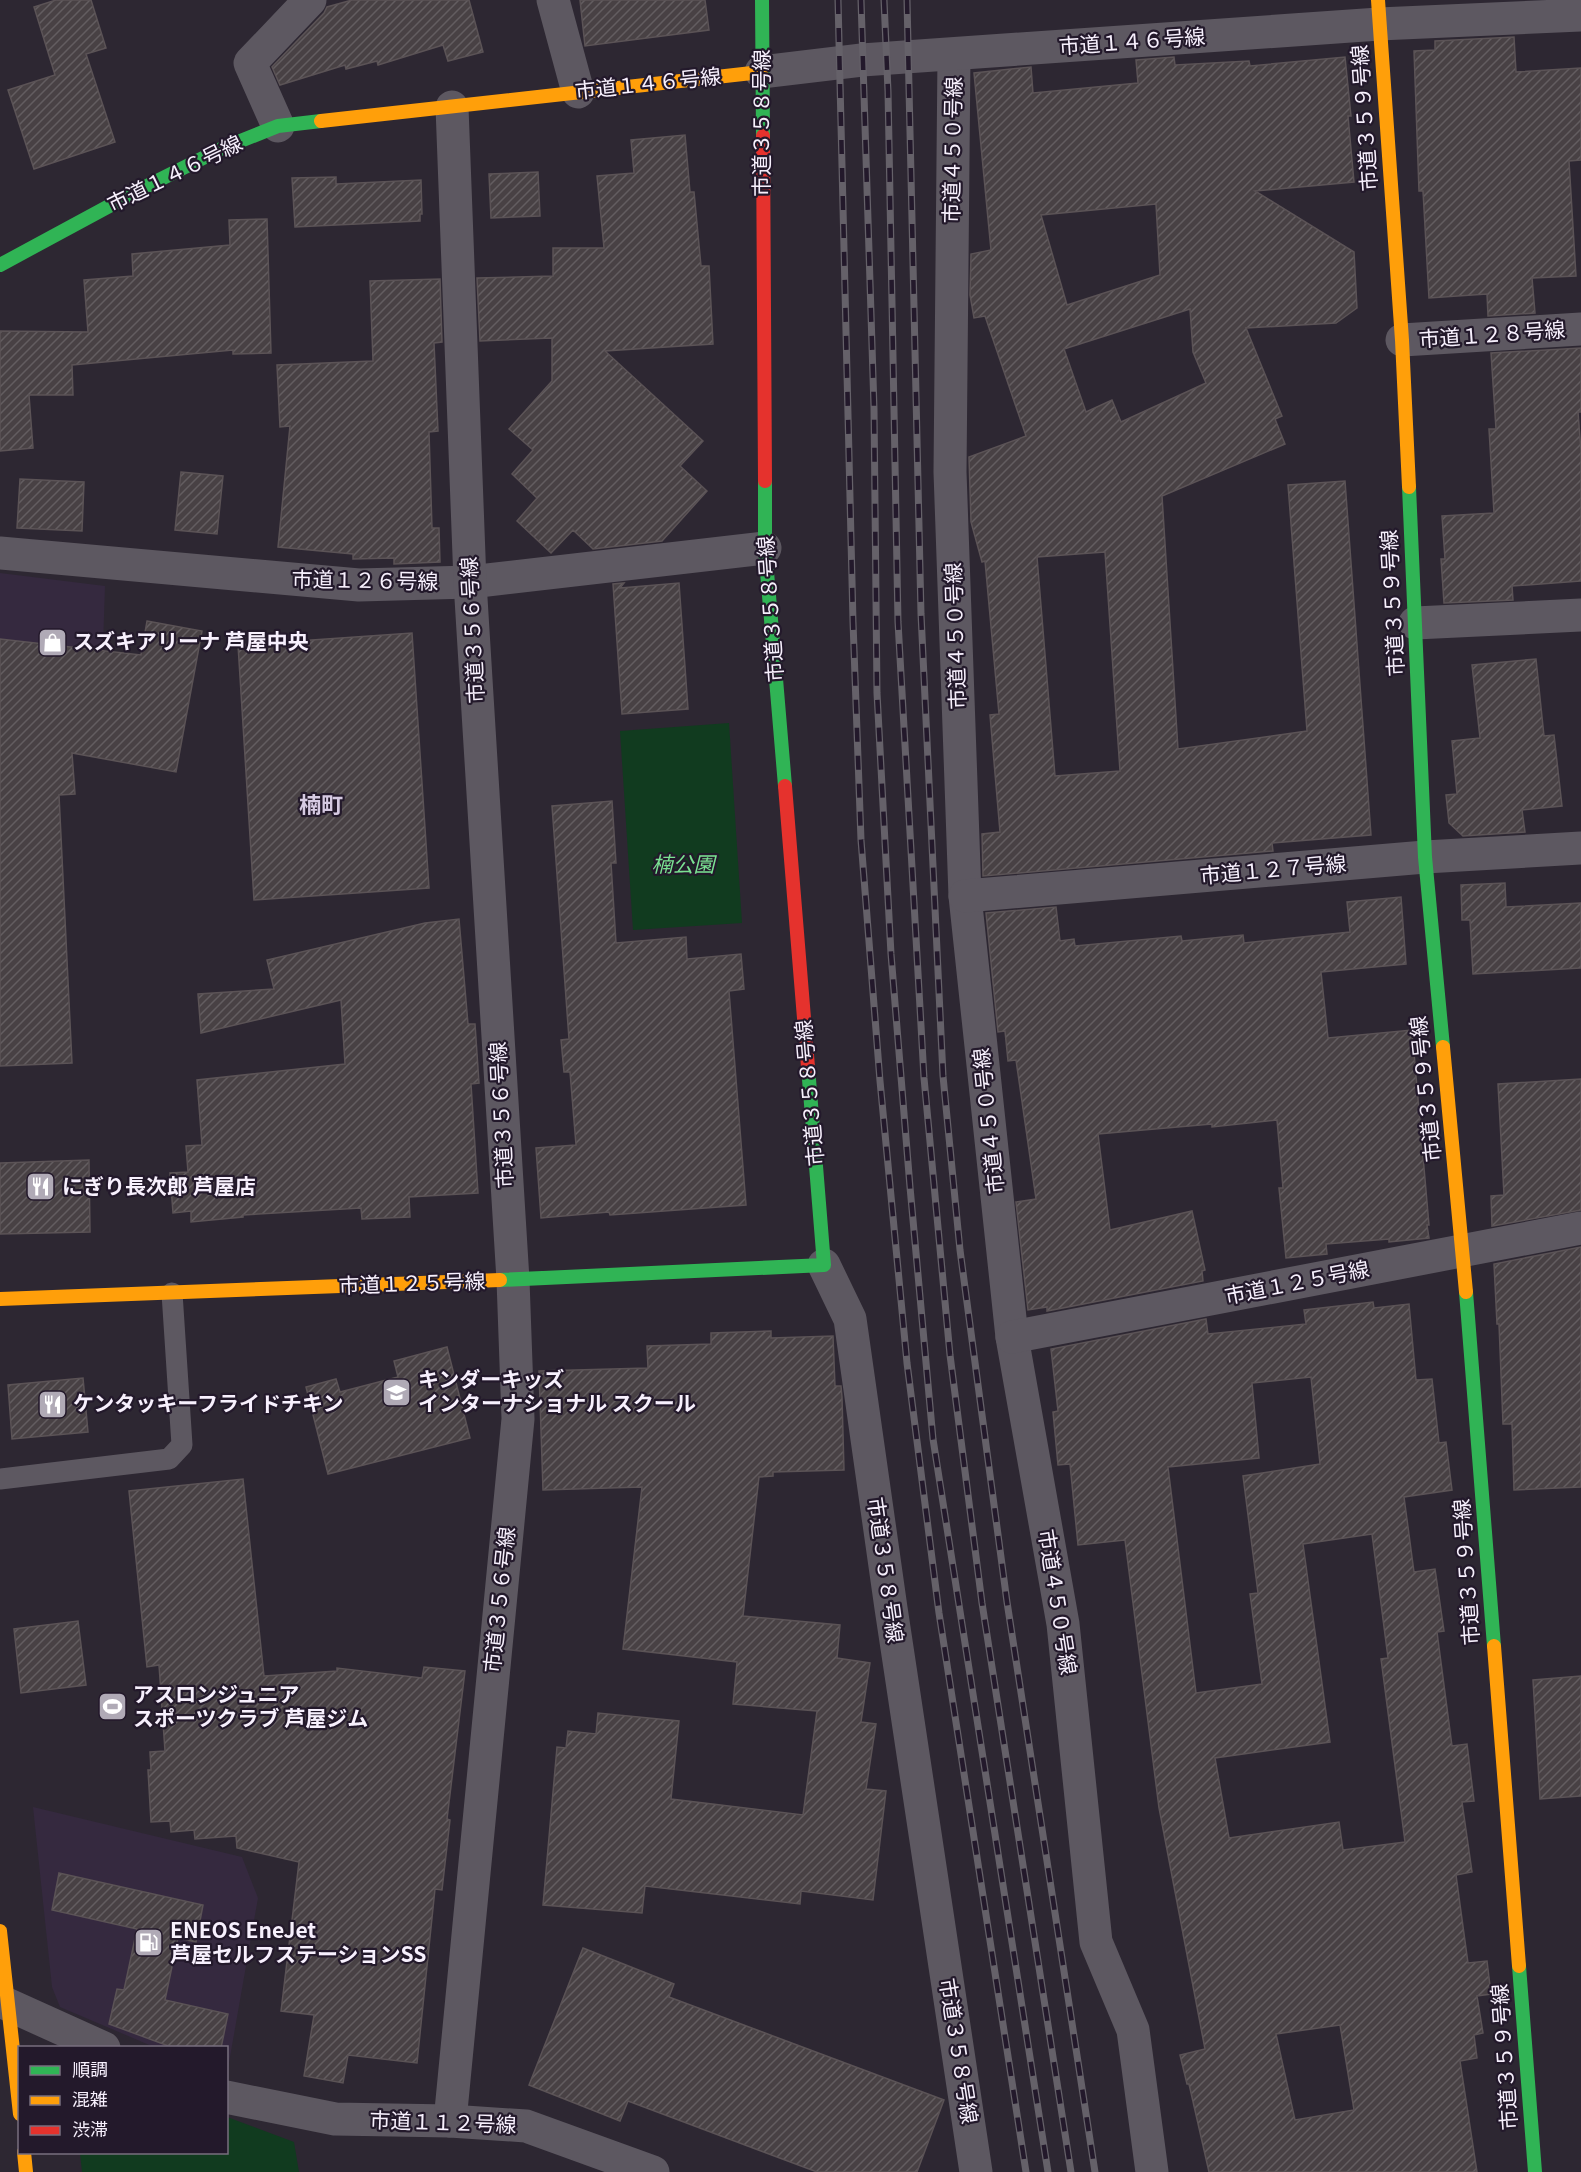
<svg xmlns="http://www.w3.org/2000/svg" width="1581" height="2172" viewBox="0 0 1581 2172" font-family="Georgia,'Noto Sans JP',serif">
  <defs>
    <pattern id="building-hatch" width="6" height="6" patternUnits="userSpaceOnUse" patternTransform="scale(1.5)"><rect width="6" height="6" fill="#484144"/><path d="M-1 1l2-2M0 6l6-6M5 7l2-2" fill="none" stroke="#635d60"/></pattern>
  </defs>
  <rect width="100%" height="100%" fill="#2d2732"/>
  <g fill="#35293f">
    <polygon points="0,573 105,586 101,707 0,698"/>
    <polygon points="33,1807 242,1857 258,1898 227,2074 226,2048 154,2047 60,2007 52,1987"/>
  </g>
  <g fill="#113b1f">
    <polygon points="729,723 742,923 633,930 620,731"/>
    <polygon points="227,2117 294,2142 299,2172 82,2172 80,2153 226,2152"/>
  </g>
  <g fill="url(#building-hatch)" stroke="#5b5356" stroke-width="1.5" fill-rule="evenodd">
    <polygon points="56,0 91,0 106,48 86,54 115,142 34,169 8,90 55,75 34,7"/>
    <polygon points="352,0 469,0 483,52 448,61 443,45 378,65 377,61 346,69 345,65 280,85 272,67 324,13 327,7"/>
    <polygon points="580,0 705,0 709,30 585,46"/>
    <polygon points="1514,37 1516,72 1581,68 1581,160 1569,161 1576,276 1532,278 1535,313 1488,316 1487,294 1429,298 1423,191 1419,191 1414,51 1435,50 1435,41"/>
    <path d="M1174 57 1175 65 1249 61 1250 66 1345 57 1351 116H1348L1354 182 1255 191 1354 252 1357 308 1336 323 1246 328 1282 416 1275 419 1285 444 1162 496 1178 749 1307 731 1288 485 1345 481 1371 835 1272 843 1273 851 983 876 982 834 1000 832 990 715 999 714 985 561 982 562 971 522 969 457 1026 436 985 316 974 318 970 295 971 254 991 250 974 73 1031 67 1033 93 1138 83 1136 60ZM1156 204 1160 275 1067 305 1041 215ZM1190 309 1193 352 1206 383 1121 422 1112 400 1086 412 1064 349ZM1105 552 1120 771 1055 776 1037 557Z"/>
    <polygon points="685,135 690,192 694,192 701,266 709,266 713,344 605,351 703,441 680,466 707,491 662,541 593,549 573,530 551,553 517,521 537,498 512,474 533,450 509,429 552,381 552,338 480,341 477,278 553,276 553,248 604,248 597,176 634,173 631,140"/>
    <polygon points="538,172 540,216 491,218 489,174"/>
    <polygon points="336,177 336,184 421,180 422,214 420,214 420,221 295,227 292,178"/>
    <polygon points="267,219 271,353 233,354 233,350 72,365 73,395 29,395 33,448 0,451 0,331 88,332 84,280 133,276 132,254 230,245 229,220"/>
    <polygon points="440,279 442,342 434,343 438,431 429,432 432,528 439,528 440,562 394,564 394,558 353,559 353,554 278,547 290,426 280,427 277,365 373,361 370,281"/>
    <polygon points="1581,348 1581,412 1578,412 1581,451 1581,581 1512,586 1513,600 1444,603 1441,559 1445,559 1442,516 1494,513 1489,429 1496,429 1491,353"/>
    <polygon points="181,472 223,476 217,534 175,530"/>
    <polygon points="20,479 84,482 82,531 17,528"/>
    <polygon points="624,583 620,588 679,583 688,709 622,714 613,584"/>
    <polygon points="147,621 202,631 176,772 72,753 75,794 59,795 72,1063 0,1066 0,639 141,655"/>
    <polygon points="412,633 429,888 254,900 238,645"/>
    <polygon points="1536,659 1544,736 1554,735 1562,806 1522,810 1525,832 1463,836 1449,823 1446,795 1457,794 1452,741 1480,738 1472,665"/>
    <polygon points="612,801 616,863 611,863 616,943 686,937 687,959 741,954 744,989 729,991 746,1205 610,1215 609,1212 541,1218 536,1148 576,1145 570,1072 564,1072 561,1040 569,1039 552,806"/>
    <polygon points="1505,883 1506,907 1581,903 1581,968 1473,974 1470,920 1462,920 1461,885"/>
    <polygon points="1401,897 1406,964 1321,972 1328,1038 1412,1030 1429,1225 1427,1225 1429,1238 1389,1242 1389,1239 1326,1244 1327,1254 1286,1258 1279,1188 1283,1188 1277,1120 1212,1127 1212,1124 1098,1134 1110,1230 1192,1211 1205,1270 1202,1271 1203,1281 1047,1311 1047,1307 1028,1310 1016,1202 1036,1199 1016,1060 1008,1061 1005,1031 998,1032 986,913 1056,907 1060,941 1074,939 1075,946 1181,936 1182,941 1243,935 1244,943 1350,932 1347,902"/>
    <polygon points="459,919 468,1024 475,1024 479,1083 471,1084 478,1193 409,1197 410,1217 362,1219 361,1208 243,1215 243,1217 191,1222 191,1211 173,1213 170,1173 188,1172 186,1146 202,1145 197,1080 345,1064 341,1000 201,1033 198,994 274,989 267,960 425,923"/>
    <polygon points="1581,1079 1581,1210 1492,1226 1491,1196 1504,1195 1498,1084"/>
    <polygon points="89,1160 90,1232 0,1234 0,1163"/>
    <polygon points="1581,1247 1581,1487 1514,1490 1512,1424 1503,1424 1499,1324 1497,1324 1494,1264"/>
    <path d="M1373 1302 1374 1308 1409 1304 1416 1380 1432 1379 1439 1443 1446 1442 1452 1490 1404 1497 1414 1572 1435 1569 1444 1631 1437 1632 1452 1746 1467 1744 1474 1801 1462 1802 1472 1872 1456 1875 1468 1963 1487 1961 1491 1994 1477 1996 1483 2033 1474 2035 1477 2058 1460 2061 1477 2172H1209L1189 2084H1187L1180 2055 1205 2049 1159 1808 1125 1540 1078 1545 1070 1464 1058 1465 1053 1412 1058 1411 1051 1349 1206 1319 1208 1334 1306 1324 1304 1310ZM1311 1377 1320 1464 1243 1476 1258 1593 1250 1594 1262 1684 1196 1693 1168 1467 1259 1458 1252 1383ZM1372 1534 1388 1658 1381 1659 1405 1842 1343 1850 1339 1822 1229 1838 1215 1758 1330 1742 1303 1544ZM1340 2025 1354 2110 1295 2120 1276 2034Z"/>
    <polygon points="771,1331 771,1338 833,1336 835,1386 841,1386 842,1397 844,1470 773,1472 773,1476 759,1477 743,1616 840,1625 837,1658 870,1663 861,1722 876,1724 866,1789 886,1791 873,1900 801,1891 800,1904 645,1886 642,1913 543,1905 557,1747 566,1748 568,1731 596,1734 598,1713 679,1721 671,1799 803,1815 817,1711 733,1704 737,1662 623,1649 642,1487 543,1490 539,1371 648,1368 647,1346 711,1344 711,1333"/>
    <polygon points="447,1347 470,1438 328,1474 306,1387 336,1379 340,1392 398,1377 394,1361"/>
    <polygon points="83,1378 88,1432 12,1439 8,1385"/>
    <polygon points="243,1479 264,1676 337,1671 337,1668 422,1678 424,1667 465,1671 447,1819 450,1820 442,1890 435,1889 417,2063 348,2055 343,2083 304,2076 314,2015 281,2011 299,1862 237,1848 236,1836 195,1839 194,1830 171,1832 170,1821 151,1822 148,1770 151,1770 150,1752 165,1751 159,1665 147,1667 129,1491"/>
    <polygon points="78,1621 86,1685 21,1693 14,1629"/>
    <polygon points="1581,1676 1581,1796 1540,1799 1533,1680"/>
    <polygon points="59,1873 203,1905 196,1942 178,1938 165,2000 228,2014 221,2048 174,2048 109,2024 117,1989 124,1990 137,1929 52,1910"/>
    <polygon points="583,1948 674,1984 669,1997 944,2100 917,2172 817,2172 628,2101 620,2121 529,2085"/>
  </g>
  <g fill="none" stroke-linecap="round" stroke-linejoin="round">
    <polyline stroke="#5d5861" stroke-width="21" points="0,1479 169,1459 182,1445 172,1293"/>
    <g stroke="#5d5861" stroke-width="33">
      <polyline points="553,0 578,92"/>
      <polyline points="954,55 950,472 965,896 1012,1337 1063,1624 1096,1942 1133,2030 1152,2172"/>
      <polyline points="761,72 862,60 1379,24 1581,15"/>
      <polyline points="278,126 250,63 310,0"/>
      <polyline points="1402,340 1581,329"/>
      <polyline points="0,553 359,585 470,582 765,548"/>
      <polyline points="1415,623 1581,615"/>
      <polyline points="965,896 1425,857 1581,848"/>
      <polyline points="824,1265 850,1319 891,1608 976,2172"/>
      <polyline points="1012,1337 1581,1228"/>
      <polyline points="0,2001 104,2048"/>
      <polyline points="226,2097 335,2119 450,2121 526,2126 653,2172"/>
      <polyline points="450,2121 518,1419 513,1280 470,582 452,107"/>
    </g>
    <g stroke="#30b455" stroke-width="14">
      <polyline points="762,0 763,136"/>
      <polyline points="0,265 137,191 223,148 278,126 321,121"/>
      <polyline points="765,481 765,548 785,786"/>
      <polyline points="1409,487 1425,857 1443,1047"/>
      <polyline points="500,1280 824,1265 808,1067"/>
      <polyline points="1466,1292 1494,1646"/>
      <polyline points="1519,1966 1535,2172"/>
    </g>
    <g stroke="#ff9f0a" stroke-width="14">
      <polyline points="1378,0 1402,340 1409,487"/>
      <polyline points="321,121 761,72"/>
      <polyline points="1443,1047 1466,1292"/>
      <polyline points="0,1299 500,1280"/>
      <polyline points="1494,1646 1519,1966"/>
      <polyline points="0,1931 20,2114"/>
      <polyline points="24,2152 26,2172"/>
    </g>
    <g stroke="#e5322d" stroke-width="14">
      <polyline points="763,136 765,481"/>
      <polyline points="785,786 808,1067"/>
    </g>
    <defs>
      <g id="rail">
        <polyline points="838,0 853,622 861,840 880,1081 907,1363 939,1613 1026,2172"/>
        <polyline points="861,0 874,408 877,693 891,954 910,1187 933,1439 1048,2172"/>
        <polyline points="884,0 888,91 898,622 924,1078 950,1355 982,1603 1071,2172"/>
        <polyline points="907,0 921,614 943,1076 960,1250 1007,1602 1095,2172"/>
      </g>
    </defs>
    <use href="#rail" stroke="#656169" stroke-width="7"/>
    <use href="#rail" stroke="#23192b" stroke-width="4.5" stroke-dasharray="14" stroke-linecap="butt"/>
  </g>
  <defs>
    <symbol id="shop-square" viewBox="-11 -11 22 22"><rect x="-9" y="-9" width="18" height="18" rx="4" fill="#b0aab6" stroke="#23192b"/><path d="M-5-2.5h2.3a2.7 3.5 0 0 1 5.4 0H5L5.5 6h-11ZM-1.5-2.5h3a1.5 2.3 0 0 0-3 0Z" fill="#fff"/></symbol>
    <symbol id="restaurant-square" viewBox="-11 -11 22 22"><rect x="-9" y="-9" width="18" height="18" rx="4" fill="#b0aab6" stroke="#23192b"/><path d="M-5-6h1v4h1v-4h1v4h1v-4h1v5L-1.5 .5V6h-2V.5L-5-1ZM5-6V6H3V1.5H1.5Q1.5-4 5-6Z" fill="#fff"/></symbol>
    <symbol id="school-square" viewBox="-11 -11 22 22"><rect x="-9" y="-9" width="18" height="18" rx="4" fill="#b0aab6" stroke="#23192b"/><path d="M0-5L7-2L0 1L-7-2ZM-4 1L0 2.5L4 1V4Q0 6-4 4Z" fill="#fff"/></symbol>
    <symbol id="stadium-square" viewBox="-11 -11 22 22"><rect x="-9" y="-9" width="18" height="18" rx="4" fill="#b0aab6" stroke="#23192b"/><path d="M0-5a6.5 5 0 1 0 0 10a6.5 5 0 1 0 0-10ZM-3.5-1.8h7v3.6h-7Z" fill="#fff"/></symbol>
    <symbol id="fuel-square" viewBox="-11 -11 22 22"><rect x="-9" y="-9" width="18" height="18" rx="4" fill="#b0aab6" stroke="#23192b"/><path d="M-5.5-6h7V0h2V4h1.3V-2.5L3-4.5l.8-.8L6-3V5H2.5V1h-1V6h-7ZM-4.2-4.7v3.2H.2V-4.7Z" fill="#fff"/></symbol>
  </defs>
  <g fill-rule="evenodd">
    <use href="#shop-square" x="36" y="626" width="33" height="33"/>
    <use href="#restaurant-square" x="24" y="1170" width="33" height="33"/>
    <use href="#school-square" x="380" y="1376" width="33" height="33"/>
    <use href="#restaurant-square" x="36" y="1388" width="33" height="33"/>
    <use href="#stadium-square" x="96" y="1690" width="33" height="33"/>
    <use href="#fuel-square" x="132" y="1926" width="33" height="33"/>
  </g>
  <g text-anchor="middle" stroke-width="4.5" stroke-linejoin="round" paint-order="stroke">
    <g font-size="21" fill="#f7f0fd" stroke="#23192b">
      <text transform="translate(1132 42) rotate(-4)" y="7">市道１４６号線</text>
      <text transform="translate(648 84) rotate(-6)" y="7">市道１４６号線</text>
      <text transform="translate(1365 118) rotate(-94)" y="7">市道３５９号線</text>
      <text transform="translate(762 123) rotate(-90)" y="7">市道３５８号線</text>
      <text transform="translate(953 150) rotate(-89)" y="7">市道４５０号線</text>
      <text transform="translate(175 174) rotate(-26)" y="7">市道１４６号線</text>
      <text transform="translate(1492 335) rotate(-4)" y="7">市道１２８号線</text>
      <text transform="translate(365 581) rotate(1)" y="7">市道１２６号線</text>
      <text transform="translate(1393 603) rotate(-93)" y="7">市道３５９号線</text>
      <text transform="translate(771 609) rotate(-94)" y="7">市道３５８号線</text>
      <text transform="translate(473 630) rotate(-93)" y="7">市道３５６号線</text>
      <text transform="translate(956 636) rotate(-92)" y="7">市道４５０号線</text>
      <text transform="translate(1273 870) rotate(-5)" y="7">市道１２７号線</text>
      <text transform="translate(1426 1089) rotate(-96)" y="7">市道３５９号線</text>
      <text transform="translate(810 1093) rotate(-95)" y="7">市道３５８号線</text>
      <text transform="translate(502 1115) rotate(-93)" y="7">市道３５６号線</text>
      <text transform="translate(989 1121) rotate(-96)" y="7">市道４５０号線</text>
      <text transform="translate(1297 1283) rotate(-11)" y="7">市道１２５号線</text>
      <text transform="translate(412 1284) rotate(-2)" y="7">市道１２５号線</text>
      <text transform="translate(885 1570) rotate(82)" y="7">市道３５８号線</text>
      <text transform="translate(1467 1572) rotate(-94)" y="7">市道３５９号線</text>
      <text transform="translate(500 1600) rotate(-84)" y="7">市道３５６号線</text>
      <text transform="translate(1057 1602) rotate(81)" y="7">市道４５０号線</text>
      <text transform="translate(958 2051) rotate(81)" y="7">市道３５８号線</text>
      <text transform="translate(1505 2057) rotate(-94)" y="7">市道３５９号線</text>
      <text transform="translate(443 2123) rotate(2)" y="7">市道１１２号線</text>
    </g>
    <g font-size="21" font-weight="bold" fill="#f7f0fd" stroke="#23192b" text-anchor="start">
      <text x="73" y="649">スズキアリーナ 芦屋中央</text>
      <text x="62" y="1194">にぎり長次郎 芦屋店</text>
      <text x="418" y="1387">キンダーキッズ<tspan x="418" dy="24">インターナショナル スクール</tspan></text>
      <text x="73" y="1411">ケンタッキーフライドチキン</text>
      <text x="133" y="1702">アスロンジュニア<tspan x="133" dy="24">スポーツクラブ 芦屋ジム</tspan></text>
      <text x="170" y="1938">ENEOS EneJet<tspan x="170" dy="24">芦屋セルフステーションSS</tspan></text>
    </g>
    <g font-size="21" font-style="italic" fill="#7ae292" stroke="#23192b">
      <text x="683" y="872">楠公園</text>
    </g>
    <g font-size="22" font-weight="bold" fill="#d6cae2" stroke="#23192b">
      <text x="321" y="813">楠町</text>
    </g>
  </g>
  <rect x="18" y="2046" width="210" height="108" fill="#23192b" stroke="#786f7f" stroke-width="1.5"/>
  <rect x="30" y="2066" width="30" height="9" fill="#30b455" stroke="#786f7f" stroke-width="1.5"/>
  <text x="72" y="2076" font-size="18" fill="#f7f0fd">順調</text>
  <rect x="30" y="2096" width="30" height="9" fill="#ff9f0a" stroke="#786f7f" stroke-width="1.5"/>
  <text x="72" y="2106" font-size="18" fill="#f7f0fd">混雑</text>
  <rect x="30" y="2126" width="30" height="9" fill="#e5322d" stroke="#786f7f" stroke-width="1.5"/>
  <text x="72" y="2136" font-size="18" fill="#f7f0fd">渋滞</text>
</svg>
